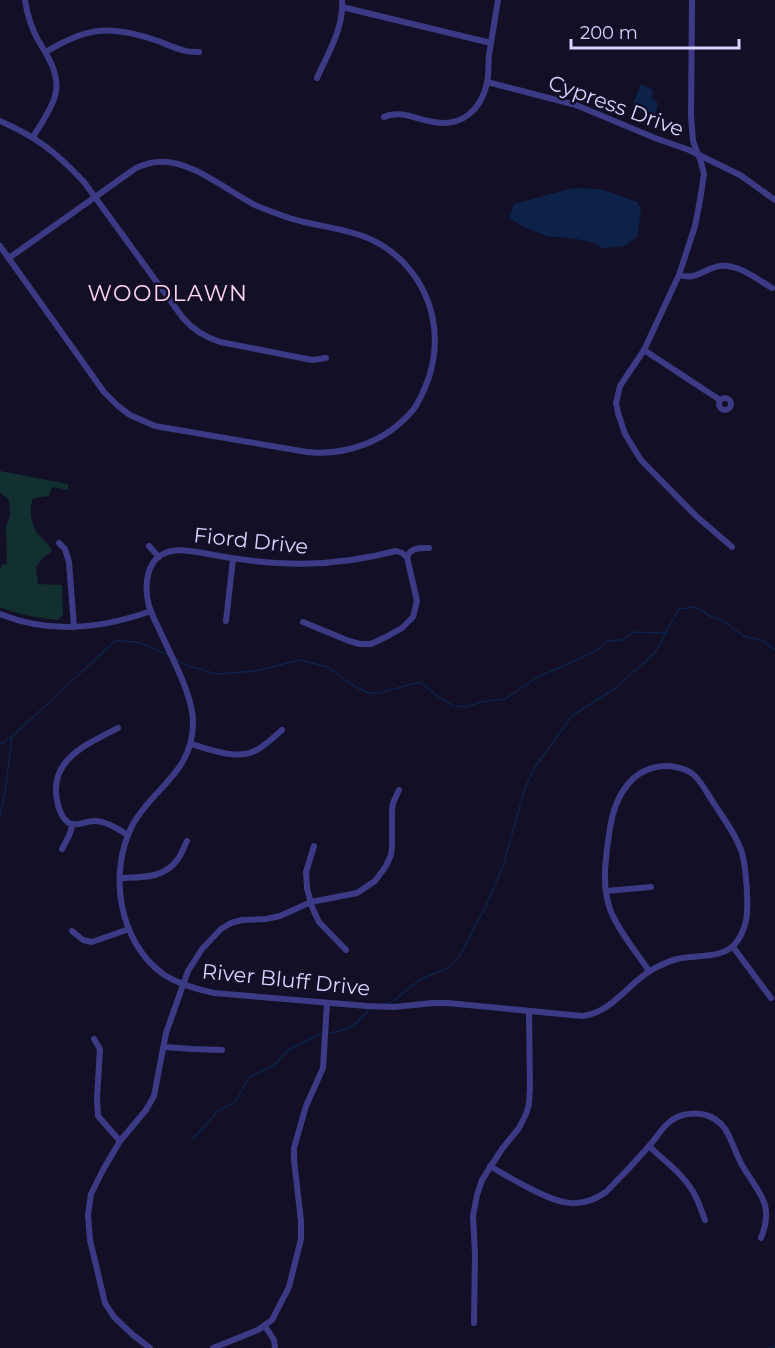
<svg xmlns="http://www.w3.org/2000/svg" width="775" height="1348" viewBox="0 0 775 1348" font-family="Montserrat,sans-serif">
  <rect width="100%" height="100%" fill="#130f26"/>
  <path fill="#12302f" d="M0 471 68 484V490L52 487 49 496 40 497 33 499C28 510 31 527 40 536 45 541 49 544 52 551L43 558 36 567 38 584 62 585 63 614 58 620C38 618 19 615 0 607V570L2 565 7 564 6 527 10 515 9 500 0 492Z"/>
  <g fill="#0c2248">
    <polygon points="641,84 653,90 652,99 658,103 655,115 631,109"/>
    <polygon points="573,188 601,189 637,202 641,210 637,237 624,246 607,248 602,248 596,244 577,239 547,236 524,227 509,218 514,204"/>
  </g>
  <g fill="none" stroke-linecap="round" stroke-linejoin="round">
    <g stroke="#0c2248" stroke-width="1.5">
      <polyline points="177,660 189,666 217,674 255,671 299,660 328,667 352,685 368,693 379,693 420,682 440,698 454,706 467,707 480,702 505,699 536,678 594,652 608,641 622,640 634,632 665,633"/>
      <path d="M0 745 17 732 115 641C141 640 148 646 170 656"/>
      <polyline points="0,815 5,793 12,737"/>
      <polyline points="385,1004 392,1002 419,980 447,968 459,957 486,906 503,866 525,788 535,767 572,716 614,689 654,654 679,609 695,607 712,617 722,620 744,636 764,641 769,646 775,649"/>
      <path d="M329 1033C352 1029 354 1027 369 1009"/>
      <polyline points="193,1139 218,1111 236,1101 249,1077 273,1066 288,1050 320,1034 324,1034"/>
      <polyline points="769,1348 775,1346"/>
    </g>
    <g stroke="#3d3a85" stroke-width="6">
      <path d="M25 0C27 14 31 27 38 40 48 57 61 75 55 96 51 110 41 124 33 137"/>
      <polyline points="692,0 691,116 693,141 701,162 704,174 700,200 695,226 679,275 644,350 620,386 616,403 618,413 625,434 641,460 695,515 732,547"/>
      <polyline points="342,7 491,43"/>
      <path d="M46 52C88 26 112 25 158 41 171 46 185 53 199 52"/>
      <path d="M317 78C328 53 344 28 342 0"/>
      <polyline points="487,82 576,105 655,138 689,150 740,175 775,200"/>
      <path d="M384 117C400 109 417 120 434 122 462 127 481 110 487 83 489 74 488 64 489 55 492 37 495 18 498 0"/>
      <path d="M0 121C37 137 57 153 84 182L183 318C193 330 205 337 220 342L312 360 326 358"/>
      <path d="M0 246 104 392 118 406 130 415 155 426 307 452C347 456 387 441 413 410 420 401 425 388 429 377 442 336 433 294 404 263 374 232 343 231 304 222 289 219 272 212 257 206 228 192 191 159 158 162 150 162 143 165 136 168L9 258"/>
      <path d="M679 275C697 281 704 268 720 266 738 264 757 279 772 288"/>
      <polyline points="644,350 720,400"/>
      <circle cx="725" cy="404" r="6"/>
      <polyline points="59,543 65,549 69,562 74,627"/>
      <polyline points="149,546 159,557"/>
      <path d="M407 557 402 553 396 551C331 568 275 567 208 554 191 551 170 545 156 559 145 571 145 591 149 606 152 615 156 623 160 631 171 656 194 697 193 724 192 774 152 788 132 826 108 874 119 942 163 974 178 984 196 989 214 993L367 1006 394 1007 433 1003H447L582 1016C614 1013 629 980 657 967 665 963 673 959 682 958 698 955 722 958 734 945 740 939 744 929 746 921 749 906 746 867 742 853 736 834 723 818 713 802 707 793 702 783 695 776 688 769 678 767 669 766 633 765 615 795 610 828 606 854 601 885 610 909 617 929 637 953 649 971"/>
      <path d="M407 557C411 547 420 548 429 548"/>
      <path d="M0 614C49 634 101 629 151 611"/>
      <polyline points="226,621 233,559"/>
      <polyline points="303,622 349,641 360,644 371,644 386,637 402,628 413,617 417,601 407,557"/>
      <path d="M118 728C86 745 46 760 58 805 60 812 63 821 71 824 78 826 86 821 94 821 106 821 118 829 128 835"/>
      <path d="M191 744C213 750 239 762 260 748 268 743 275 736 282 730"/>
      <polyline points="314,846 306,872 307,888 312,907 319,922 346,950"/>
      <polyline points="62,849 69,836 73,824"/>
      <path d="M120 878C142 877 164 879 178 859 182 853 184 847 187 841"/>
      <polyline points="607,891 651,887"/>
      <polyline points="72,931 83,940 92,942 129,929"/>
      <polyline points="733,947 771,998"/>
      <polyline points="94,1039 100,1049 97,1098 98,1116 120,1141"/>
      <polyline points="164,1047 193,1049 222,1050"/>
      <path d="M649 1146C663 1160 681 1172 692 1190 698 1199 701 1210 705 1220"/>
      <path d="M490 1166C503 1174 517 1182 531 1189 558 1203 579 1211 606 1192 621 1177 636 1161 650 1145 660 1133 667 1119 683 1115 691 1113 699 1113 706 1115 730 1122 731 1146 742 1165 758 1193 775 1203 761 1238"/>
      <polyline points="474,1323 475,1254 473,1216 477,1195 482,1180 502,1149 519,1128 526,1114 529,1104 530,1088 529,1011"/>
      <polyline points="265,1326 274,1340 275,1348"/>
      <polyline points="150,1348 133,1335 114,1317 105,1303 90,1240 88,1215 91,1194 103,1170 120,1141 146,1110 154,1096 166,1033 188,971 202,949 221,929 231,923 242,920 266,919 280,916 311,902 357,893 375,881 386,866 391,855 392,847 392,810 393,803 399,790"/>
      <polyline points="213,1348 258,1330 272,1320 289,1287 301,1239 301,1221 294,1160 294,1148 306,1106 323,1068 327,1003"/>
    </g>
  </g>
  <g text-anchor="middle" stroke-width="5" stroke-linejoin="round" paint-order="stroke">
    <g font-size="21" fill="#d9d4ff" stroke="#130f26">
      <text transform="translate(616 106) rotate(20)" y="7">Cypress Drive</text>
      <text transform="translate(251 541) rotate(6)" y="7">Fiord Drive</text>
      <text transform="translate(286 980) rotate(6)" y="7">River Bluff Drive</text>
    </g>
    <g font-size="22" letter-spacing="1.5" fill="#ffd6f0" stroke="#130f26">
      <text x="168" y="301">WOODLAWN</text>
    </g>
  </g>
  <path d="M571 39v9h168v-9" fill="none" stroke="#d9d4ff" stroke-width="3"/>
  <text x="580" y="39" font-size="18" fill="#d9d4ff" stroke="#130f26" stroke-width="4.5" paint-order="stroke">200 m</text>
</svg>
